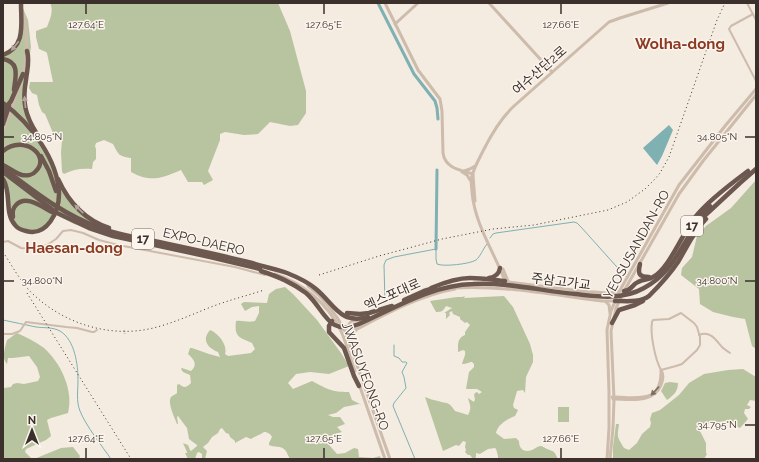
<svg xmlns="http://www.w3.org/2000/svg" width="759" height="462" viewBox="0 0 759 462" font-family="Raleway,'Noto Sans KR',sans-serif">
  <rect width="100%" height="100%" fill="#f4ebe1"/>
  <g fill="#b8c4a0">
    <path d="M50 3H278L290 31 306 91V113L298 125 290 126 270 122 258 134 244 135 225 132 220 134V140L208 171 213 180 204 185 202 182H188L181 170C162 178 151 183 131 172V158C118 156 119 155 113 144L104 140 96 143 95 146 96 149V159L93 162 92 169C82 168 73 169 64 174L62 172 61 152 62 140 53 133 45 114 42 112 39 105 37 95 32 93 29 88 30 82H53L47 53 46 52 39 49 36 37V31L47 27C50 19 54 11 50 3Z"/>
    <polygon points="21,4 28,20 31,47 26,78 25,109 65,192 92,220 89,228 74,224 55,214 48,225 31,232 14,225 3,179 3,113 6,106 3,103 3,55 8,53 19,39"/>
    <polygon points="756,180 756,349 752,346 745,319 733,317 713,312 700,304 699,289 681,275 682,268 692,257 697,236 706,226 731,208"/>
    <path d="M285 287 293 294 317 320 341 353 349 366 329 374 310 372 296 374 288 383 293 389 312 381C327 389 331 392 349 392L352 400 362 405 359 404 344 407 336 413 328 415 333 417H340L345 424 337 427 342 432 332 435 329 444 330 446 337 454 345 453 354 448 358 449 359 457 373 458 380 456 381 459H290C288 456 287 452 285 450 281 445 274 448 269 445V443L272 437C271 434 267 432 264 432 260 435 255 436 251 439L246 437 235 443V441L230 437 229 434 226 433 222 428 220 429 218 433 212 437 208 443 203 447 207 451 205 459H202V454L199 452 197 453 195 459H188L185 453H187V452L183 443 188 445 190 450 191 451 197 446V445L189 439 187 428 178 416 177 417 178 424H177C175 418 167 403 171 397 172 396 176 394 177 393V385L179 384C184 388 186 388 191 383L190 375 183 372 181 369 182 368 191 371C198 365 194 359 188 354L190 348H192L209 354 220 357 218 352C208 348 201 340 210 330 218 333 228 345 225 354L228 356 251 353 255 349 252 343C239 337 234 337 236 321 243 320 247 323 255 321L259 313V306L252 307 245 311 241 304 244 302 267 303 269 294 276 289Z"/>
    <path d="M465 296 464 298 504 296 513 307 530 344 533 355V362L526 377 525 393 523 390 517 391 513 405 514 408 518 410 515 416C507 419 498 424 496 433L504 439 516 438 519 441C519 449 524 453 532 450 535 449 537 446 541 446 542 446 545 448 547 449 555 452 554 451 558 459H498V456L497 452 496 449 495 448 488 449 480 454 476 453V457L474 459H473L470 455H468L465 452 466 450 465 447 466 442 463 441 459 446 456 445 443 451 425 397C429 399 434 400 438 401 448 404 448 401 455 411L468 415C472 407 470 406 468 398L474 402 475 399 474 395 475 393 477 392 479 394 482 392 477 389H466L469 372 474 367V364L472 362C469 362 467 364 462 364 463 359 466 356 465 351L463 350 458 352C458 345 457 338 465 335V332L470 325 467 322 465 323 460 319V317L453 314 452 311 449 313 450 315 446 319V313H444L452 308 446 306C443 311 442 312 436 312L430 301 457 297H462Z"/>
    <path d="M17 333C26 337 36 342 44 348 61 363 74 391 68 413L51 418 47 420 51 436 46 440 26 449 25 452 31 458 34 459 61 448 73 447 80 456 79 459H3V384L4 388 11 387 13 384 17 383 24 384 38 381 40 377 37 367 29 356 13 358H8L7 364C1 358 5 348 7 340 11 338 13 335 17 333Z"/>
    <path d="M743 369 756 377V401L750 400 747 405 751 407 749 409H745L744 413 748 419 740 428 725 421 707 424 700 431 706 443V453L707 454 704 459H613V447L616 424H619C617 438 617 436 624 448L629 450 637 443 642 434 650 427 651 423 650 419 652 413 660 410 679 395 689 383 704 374 728 370Z"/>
    <path d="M670 382 678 383C678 391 674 395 667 400L661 391 665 383Z"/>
    <rect x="558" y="407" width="11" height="15"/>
  </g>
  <polygon fill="#7fb0b2" points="669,125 673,130 662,156 657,165 643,148"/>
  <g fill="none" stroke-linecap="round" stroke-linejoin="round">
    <g stroke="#7fb0b2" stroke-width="1">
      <polyline points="490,238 493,234 496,233 574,222 577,223 581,227 625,276"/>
      <path d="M385 303 384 265 386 260 394 257 436 249V259L437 264C443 267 470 264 476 260 480 257 483 249 487 244"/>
      <path d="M3 320C14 322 25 325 36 327 43 328 53 327 60 331 75 340 78 365 78 380 78 391 76 401 80 411 86 426 102 446 111 459"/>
      <polyline points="394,345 394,356 399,358 402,362 406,362 407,363 402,372 404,377 406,388 394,403 393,406 415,459"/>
    </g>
    <g stroke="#7fb0b2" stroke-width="3">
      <polyline points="378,3 414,74 435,101 437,108 438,119"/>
      <polyline points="436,249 437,170"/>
    </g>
    <polyline stroke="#cfc6bd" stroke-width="2" stroke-dasharray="2 1" stroke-linecap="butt" points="124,330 125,334"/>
    <g stroke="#cdbbac" stroke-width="2">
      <polyline points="747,3 756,20"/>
      <polyline points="753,14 731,26 729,29 756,81"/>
      <polyline points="3,242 8,241 21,248 33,249 47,245 56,239 63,231 71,230 83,233 99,240 118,245 235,267 265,275"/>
      <path d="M681 313 694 323 697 327 700 337V345L697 350 682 364 676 366 661 370C655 359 650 334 652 322L653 320 669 319Z"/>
      <polyline points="3,334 12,334 20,331 26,322 66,327 77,328 92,332 94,332 97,330"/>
      <path d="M699 335C710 330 716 340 722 347 724 349 727 351 730 353"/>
    </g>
    <g stroke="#cdbbac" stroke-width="3">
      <path d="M385 3 418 70 440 99 442 111 443 153C445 168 460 170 473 174"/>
      <polyline points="489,3 552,72"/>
      <path d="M22 10C29 32 27 53 23 76"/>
      <polyline points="395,24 418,3"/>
      <polyline points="3,132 21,83"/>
      <polyline points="464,171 470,169 475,166"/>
      <polyline points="462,172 467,175 470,180"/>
      <polyline points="473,175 475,201"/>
      <polyline points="503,269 510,286"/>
      <path d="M275 274C303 283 328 304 341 331 347 344 350 358 355 371"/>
      <polyline points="508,282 581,291 607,293 620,292"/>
      <path d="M308 286C324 298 336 314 345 331L390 459"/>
      <path d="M453 288C503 285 553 295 602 301H615"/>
      <path d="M508 289C497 256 475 227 472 192 472 187 470 181 472 176 474 168 479 159 483 151 491 135 500 119 514 106L609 22 620 18 668 3"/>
      <polyline points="606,302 609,305 610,313"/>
      <polyline points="355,330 351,329 349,324 352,321 360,321"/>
      <path d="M355 352C352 343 349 336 357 329 388 313 421 295 455 289"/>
      <polyline points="359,384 385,459"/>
      <path d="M612 397C637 397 662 405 661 370 664 375 663 380 661 385 653 404 630 399 613 399"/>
      <polyline points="607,459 609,428 609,392 607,330 611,311 619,292 679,185 725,126 756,89"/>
      <polyline points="610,459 613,428 614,399 611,331 616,308 624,291 679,194 703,161 756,95"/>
    </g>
    <g stroke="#6c584f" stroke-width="4.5">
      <path d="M27 51C30 61 27 70 26 80 22 102 25 115 37 134"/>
      <path d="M3 55C26 46 21 25 21 4"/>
      <path d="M3 59C21 62 15 78 14 90"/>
      <path d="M3 103C30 123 58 159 59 194 59 212 47 237 26 231 21 230 18 229 15 225 4 213 12 193 3 179"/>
      <polyline points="3,113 7,106 11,101 23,74"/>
      <polyline points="3,124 9,106"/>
      <path d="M3 151C24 134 51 156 36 171 33 175 27 176 22 175 15 173 9 168 3 165"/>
      <polyline points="41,156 49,171 56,191"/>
      <path d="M3 168C34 191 62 214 98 227 113 233 129 236 145 239 181 247 217 254 252 263 264 267 276 269 287 273 297 277 308 282 316 289 334 304 340 325 368 317"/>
      <path d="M3 172 57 213 89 228 113 236 210 257 260 269 261 271C279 277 291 282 306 293 325 309 327 337 359 324 395 308 432 285 473 284 507 282 542 291 576 294 599 297 623 300 644 288 674 272 680 246 699 221L740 183 756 169"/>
      <path d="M58 179C68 201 85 220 109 228"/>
      <path d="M13 217C12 212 13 208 16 205 26 194 42 207 52 212"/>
      <polyline points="698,218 710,206"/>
      <path d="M640 264C638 273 638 277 649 277"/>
      <path d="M489 278C496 277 499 274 500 268"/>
      <path d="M431 288C443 283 457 278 470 278 482 278 494 280 505 281"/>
      <path d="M624 291C633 290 631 285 638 282 643 279 649 280 653 277 670 268 683 231 697 215 710 199 732 183 748 171"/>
      <polyline points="404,300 424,291 434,288"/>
      <path d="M615 301C625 301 640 303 649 296 660 285 670 274 678 262 687 247 694 231 706 219"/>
      <polyline points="347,313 360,314 369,313 392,306"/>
      <polyline points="332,321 329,326 329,332 344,348 354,376 359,386"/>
      <polyline points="612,323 619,310 635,305 643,301"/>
    </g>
    <g stroke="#3b302b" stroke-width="1" stroke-dasharray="1 3" stroke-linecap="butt">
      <path d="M3 252C11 264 18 277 27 288 59 323 111 340 157 327 176 322 193 314 211 307 229 300 246 296 264 290"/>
      <polyline points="319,275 379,256 442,239 493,229 534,225 608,210 627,202 645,189 655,179 660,173 669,157 717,20 725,3"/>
      <polyline points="27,293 131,459"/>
    </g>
  </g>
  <defs><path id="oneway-solid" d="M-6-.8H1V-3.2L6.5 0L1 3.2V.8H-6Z"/></defs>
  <g fill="#b4a69e">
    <use href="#oneway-solid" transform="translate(15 46) rotate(128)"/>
    <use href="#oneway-solid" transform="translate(25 102) rotate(-95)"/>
    <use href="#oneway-solid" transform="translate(79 209) rotate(-136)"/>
  </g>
  <use fill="#7d6f65" href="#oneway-solid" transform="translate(655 391) rotate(133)"/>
  <path fill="none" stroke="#3b302b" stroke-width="1.5" d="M86 4V14M324 4V14M561 4V14M4 137H14M745 137H755M4 281H14M745 281H755M745 425H755M86 448V458M324 448V458M561 448V458"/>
  <g text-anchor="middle" stroke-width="3" stroke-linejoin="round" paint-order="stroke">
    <g fill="#fbf5ee" stroke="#756b66" stroke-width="1">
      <rect x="681" y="216" width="22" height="20" rx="3"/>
      <rect x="132" y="229" width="22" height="20" rx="3"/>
    </g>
    <g font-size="12" font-weight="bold" fill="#3b302b">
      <text x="692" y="230">17</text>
      <text x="143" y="243">17</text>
    </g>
    <g font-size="13" fill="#3b302b" stroke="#fbf5ee">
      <text transform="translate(539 70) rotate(-41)" y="5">여수산단2로</text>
      <text transform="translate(204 241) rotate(13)" y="5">EXPO-DAERO</text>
      <text transform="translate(636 244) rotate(-61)" y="5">YEOSUSANDAN-RO</text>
      <text transform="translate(561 281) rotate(7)" y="5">주삼고가교</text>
      <text transform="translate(392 294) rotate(-24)" y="5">엑스포대로</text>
      <text transform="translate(366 376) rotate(70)" y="5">JWASUYEONG-RO</text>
    </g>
    <g font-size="15" font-weight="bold" fill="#8c3b22" stroke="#fbf5ee">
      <text x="680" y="49">Wolha-dong</text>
      <text x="74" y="253">Haesan-dong</text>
    </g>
  </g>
  <g font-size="10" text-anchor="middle" fill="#3b302b" stroke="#fbf5ee" stroke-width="3" stroke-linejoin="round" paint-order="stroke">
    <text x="86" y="28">127.64°E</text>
    <text x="324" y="28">127.65°E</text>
    <text x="561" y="28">127.66°E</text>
    <text x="42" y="140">34.805°N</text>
    <text x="717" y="140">34.805°N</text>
    <text x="42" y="284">34.800°N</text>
    <text x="717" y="284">34.800°N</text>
    <text x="717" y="428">34.795°N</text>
    <text x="86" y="442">127.64°E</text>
    <text x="324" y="442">127.65°E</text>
    <text x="561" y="442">127.66°E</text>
  </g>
  <rect width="759" height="462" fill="none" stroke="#3b302b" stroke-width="8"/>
  <g transform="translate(32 430)" stroke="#fbf5ee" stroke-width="3" paint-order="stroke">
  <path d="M0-3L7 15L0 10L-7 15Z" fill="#3b302b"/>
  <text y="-6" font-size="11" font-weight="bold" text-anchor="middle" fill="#3b302b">N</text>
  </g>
</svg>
